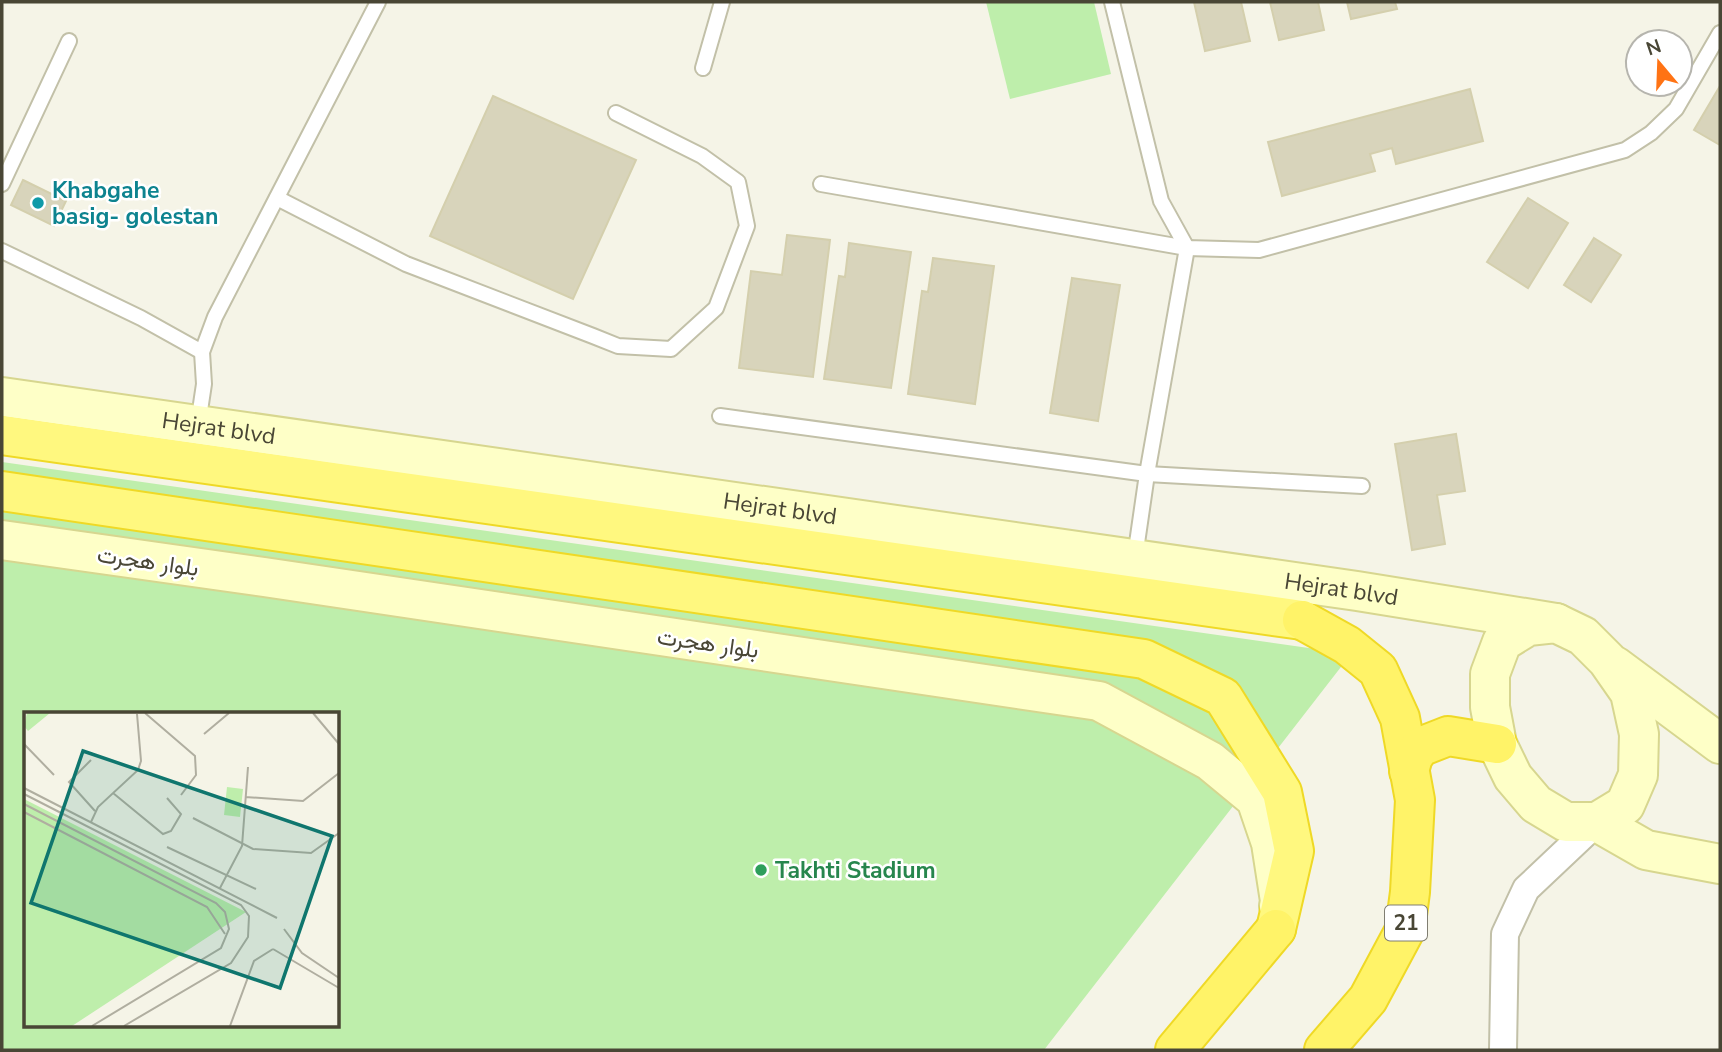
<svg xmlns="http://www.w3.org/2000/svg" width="1722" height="1052" viewBox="0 0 1722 1052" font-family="'Nunito Sans',Vazirmatn,sans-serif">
  <rect width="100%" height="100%" fill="#f5f4e7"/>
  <g fill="#beeeab" fill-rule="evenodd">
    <polygon points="986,2 1094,2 1111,74 1010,99"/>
    <path d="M2 462 1351 654 1044 1050H2ZM26 714H338V1026H26Z"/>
  </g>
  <g fill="#d8d4bb" stroke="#d4cfad" stroke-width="2">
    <polygon points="1194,2 1241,2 1250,41 1205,51"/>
    <polygon points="1270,2 1318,2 1324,30 1279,40"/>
    <polygon points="1347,2 1395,2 1397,9 1351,19"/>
    <polygon points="1720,86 1720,145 1694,130"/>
    <polygon points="1470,89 1483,141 1396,164 1392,148 1370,154 1375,171 1282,196 1268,142"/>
    <polygon points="493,96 636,160 573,299 430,236"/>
    <polygon points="23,180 66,201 54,226 11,205"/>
    <polygon points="1528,198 1568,223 1528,288 1487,262"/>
    <polygon points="787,235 830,240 813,377 739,368 751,271 782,275"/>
    <polygon points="1594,238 1621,255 1591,302 1564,285"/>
    <polygon points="849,243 911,252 891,388 824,379 839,276 845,277"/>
    <polygon points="933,258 994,266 975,404 908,394 922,291 928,292"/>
    <polygon points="1072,278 1120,285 1098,421 1050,413"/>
    <polygon points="1456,434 1465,491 1437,495 1445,544 1412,550 1395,444"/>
  </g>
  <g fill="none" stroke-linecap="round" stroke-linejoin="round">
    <defs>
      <g id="service">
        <polyline points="1112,2 1161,201 1187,248 1147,474 1135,557"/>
        <polyline points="703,68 722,2"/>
        <polyline points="2,184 69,41"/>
        <polyline points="821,184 1187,248 1259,250 1625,150 1651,133 1676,109 1720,33"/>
        <polyline points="277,198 406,264 593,336 618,346 671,349 716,308 747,226 738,182 702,156 616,113"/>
        <polyline points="2,251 141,318 202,352"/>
        <polyline points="720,416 1147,474 1362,486"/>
        <polyline points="198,424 204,384 202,352 215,317 378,2"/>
      </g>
      <polyline id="minor" points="1503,1050 1505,934 1526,889 1597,822"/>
      <g id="secondary">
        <path id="s1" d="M2 397 1357 591 1556 623"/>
        <polyline points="2,540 264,577 1099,701 1210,761 1256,799 1271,843 1280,901 1279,906"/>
        <polygon points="1556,623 1583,636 1607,660 1630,693 1639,734 1638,775 1625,805 1597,822 1566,822 1536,804 1513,777 1497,744 1490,707 1490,674 1502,642 1528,626"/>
        <polyline points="1615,666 1720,744"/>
        <polyline points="1597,822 1646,850 1720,864"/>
      </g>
      <g id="trunk">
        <polyline points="2,435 1302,620"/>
        <polyline points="2,491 1144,659 1223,697 1282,792 1294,851 1276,929"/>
      </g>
      <g id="motorway">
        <polyline points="1302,620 1347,645 1378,670 1400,718 1415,800 1410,892 1405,930 1368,999 1324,1050"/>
        <polyline points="1409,771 1413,757 1420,747 1448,736 1497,744"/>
        <polyline points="1175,1050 1276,929"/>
      </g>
    </defs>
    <use href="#service" stroke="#c2c0a8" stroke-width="18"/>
    <use href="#minor" stroke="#c2c0a8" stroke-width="30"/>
    <use href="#secondary" stroke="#d7d68f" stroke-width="42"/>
    <use href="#trunk" stroke="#efd926" stroke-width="42"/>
    <use href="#motorway" stroke="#efd926" stroke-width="42"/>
    <use href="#service" stroke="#fff" stroke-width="14"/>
    <use href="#minor" stroke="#fff" stroke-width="26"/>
    <use href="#secondary" stroke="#feffc7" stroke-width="38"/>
    <use href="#trunk" stroke="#fff87f" stroke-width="38"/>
    <use href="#motorway" stroke="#fff368" stroke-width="38"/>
  </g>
  <circle fill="#0f9aa8" stroke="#fff" stroke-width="2.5" cx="38" cy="203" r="7"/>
  <circle fill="#2e9e5b" stroke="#fff" stroke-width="2.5" cx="761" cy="870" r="7"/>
  <g text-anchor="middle" stroke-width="5" stroke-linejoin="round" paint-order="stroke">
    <rect fill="#fff" stroke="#807e72" stroke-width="2" x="1385" y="905.5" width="42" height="35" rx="5"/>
    <g font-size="21" font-weight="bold" fill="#494635">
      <text x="1406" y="930">21</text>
    </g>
    <g font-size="23" font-weight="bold" fill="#0d838f" stroke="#fff" text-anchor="start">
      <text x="52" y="198">Khabgahe<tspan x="52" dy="26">basig- golestan</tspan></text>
    </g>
    <g font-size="23" fill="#494635" stroke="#fff">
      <text dy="8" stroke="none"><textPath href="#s1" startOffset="219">Hejrat blvd</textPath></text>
      <text dy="8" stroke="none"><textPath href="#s1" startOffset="786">Hejrat blvd</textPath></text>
      <text transform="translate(148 561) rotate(8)" y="8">بلوار هجرت</text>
      <text dy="8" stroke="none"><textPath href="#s1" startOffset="1353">Hejrat blvd</textPath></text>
      <text transform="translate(708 643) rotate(8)" y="8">بلوار هجرت</text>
    </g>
    <g font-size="23" font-weight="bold" fill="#27864d" stroke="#fff" text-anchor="start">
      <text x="775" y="878">Takhti Stadium</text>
    </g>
  </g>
  <g transform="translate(24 712)">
    <rect width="315" height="315" fill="#f5f4e7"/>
    <path d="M3 1H26L4 19 0 14ZM203 75 219 77 216 105 200 103ZM0 87 222 200 48 314H0Z" fill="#beeeab"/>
    <path fill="none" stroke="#b0aea0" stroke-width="2" d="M121 1 171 44 172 63 157 83M289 1 315 32M180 22 205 1M0 32 30 63M67 48 45 70 71 99M0 76 253 206M89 81 139 122 147 119 157 102 143 86M0 82 217 193 225 204 224 225 207 251 100 314M221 85 279 89 315 61M0 92 192 191 201 200 205 217 197 236 68 314M0 100 183 195 201 222M169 106 229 137 287 141 315 121M67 110 74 95 114 58 117 49 113 2M143 135 232 177M196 176 218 134 224 55M260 217 278 241 315 266M249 237 315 276M206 314 230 249 249 237"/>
    <path fill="#0f766e" fill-opacity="0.15" stroke="#0f766e" stroke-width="3.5" d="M59 39 308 124 256 276 7 191Z"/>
    <rect width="315" height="315" fill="none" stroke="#494635" stroke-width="3.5"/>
  </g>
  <rect width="1722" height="1052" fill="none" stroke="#494635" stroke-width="7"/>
  <g transform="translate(1659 63) rotate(341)"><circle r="33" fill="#ffffff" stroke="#b6b5ae" stroke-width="2"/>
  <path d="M0-5L12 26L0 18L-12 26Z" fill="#ff7314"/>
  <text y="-10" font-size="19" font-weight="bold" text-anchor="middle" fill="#494635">N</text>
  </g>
</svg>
